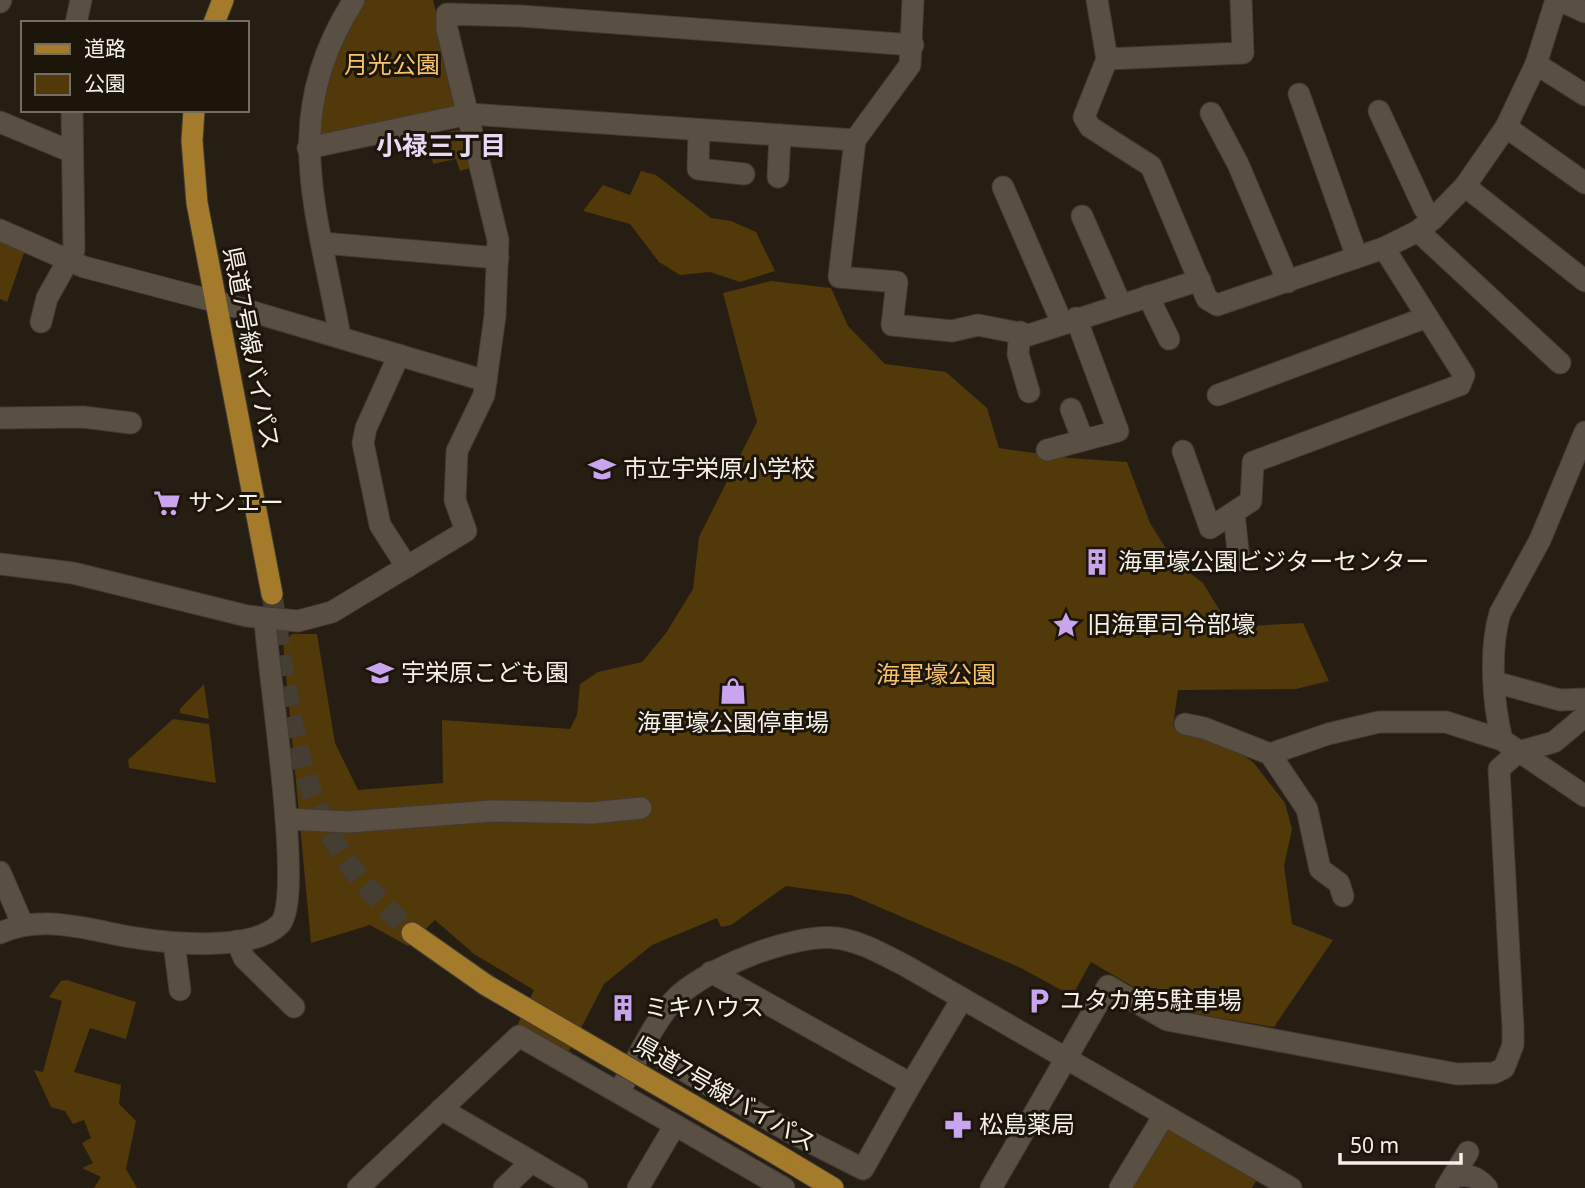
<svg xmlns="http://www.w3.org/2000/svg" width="1585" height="1188" viewBox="0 0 1585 1188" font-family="'Noto Sans','Noto Sans JP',sans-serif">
  <rect width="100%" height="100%" fill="#261e12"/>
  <g fill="#513909">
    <path d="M366 0H433L458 106 320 139 316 134C326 86 334 39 366 0Z"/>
    <polygon points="458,130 463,132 474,167 460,171 456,159 433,164 427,136"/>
    <polygon points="641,171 656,175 711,218 731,221 756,232 775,271 740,282 710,272 680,275 659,262 630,224 583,211 603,185 630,195"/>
    <polygon points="0,238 25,250 7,302 0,299"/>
    <polygon points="771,281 831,288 848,326 885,364 946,372 987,408 999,448 1070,458 1127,462 1150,523 1173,560 1203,583 1230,627 1303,623 1329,681 1296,689 1178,690 1173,726 1227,744 1253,762 1285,803 1292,829 1284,866 1292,924 1333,940 1274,1027 1173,1010 1091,962 1072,996 1021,968 851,895 786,886 731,925 721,927 717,918 652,945 604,984 567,1055 517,1026 534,990 474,954 435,920 408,946 370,925 311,943 283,643 292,634 317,634 335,743 358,790 443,783 442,720 570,729 577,715 580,684 598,672 642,662 666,633 693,589 699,537 757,422 723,293"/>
    <polygon points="204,684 209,719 180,713 180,709"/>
    <polygon points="173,719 209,724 216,783 129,768 128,760"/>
    <polygon points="67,980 136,1002 126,1039 90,1028 74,1072 121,1085 119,1104 136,1121 126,1169 137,1188 94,1188 101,1177 82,1168 93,1163 82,1143 91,1138 84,1120 73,1124 65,1111 51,1107 34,1070 43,1072 62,1001 49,997 61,981"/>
    <polygon points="1173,1128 1259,1176 1252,1188 1129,1188 1162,1132"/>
  </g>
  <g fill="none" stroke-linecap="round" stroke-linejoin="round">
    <path stroke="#453e32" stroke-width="21" stroke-dasharray="21 10" stroke-linecap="butt" d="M272 594C284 670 291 754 325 824 345 866 379 902 412 933"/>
    <defs>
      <g id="minor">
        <polyline points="913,0 910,65 855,140 839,277 897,282 892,325 952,331 978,325 1029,335 1200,280"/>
        <polyline points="1097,0 1107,59 1084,117 1090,127 1151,166 1207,299 1217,305 1384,248 1418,231 1433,219 1465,186 1506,127 1536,64 1556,0"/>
        <polyline points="1559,0 1585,12"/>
        <polyline points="0,2 1,0"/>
        <polyline points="76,23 81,0"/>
        <polyline points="1107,59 1243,53 1241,0"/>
        <polyline points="1536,64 1585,95"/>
        <polyline points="1299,94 1357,257"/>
        <polyline points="1379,111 1424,208 1433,219"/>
        <polyline points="1211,113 1238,164 1288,282"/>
        <polyline points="0,122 72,152"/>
        <polyline points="1506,127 1585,183"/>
        <polyline points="699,130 698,169 744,174"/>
        <polyline points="308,148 469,114 855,140"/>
        <polyline points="778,177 780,135"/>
        <polyline points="1465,186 1585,281"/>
        <polyline points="1003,187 1062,323"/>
        <polyline points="1082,216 1120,303"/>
        <polyline points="0,230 84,267 240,308 486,381"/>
        <polyline points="1418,231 1560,363"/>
        <polyline points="322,243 498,258"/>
        <polyline points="1148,296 1169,339"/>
        <polyline points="41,322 47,298 74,250 72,110"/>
        <polyline points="1020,332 1018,354 1029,392"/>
        <path d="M340 337C318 211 278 118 354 0"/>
        <polyline points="399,355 366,428 363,443 380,525 407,567"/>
        <polyline points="1218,395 1427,317"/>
        <polyline points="1071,409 1083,440"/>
        <polyline points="0,418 83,417 131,423"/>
        <polyline points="1047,450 1118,431 1076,318"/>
        <polyline points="1183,451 1210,528 1251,501 1253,462 1460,385 1464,375 1384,248"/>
        <polyline points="1234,514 1239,560"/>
        <polyline points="0,564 73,573 247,616 298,621 332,612 466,531 455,500 457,451 484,395 495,316 498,240 447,29 447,14 521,16 913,45"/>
        <polyline points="1495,682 1560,700 1585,699"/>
        <polyline points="1185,724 1204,728 1270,754 1328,734 1379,722 1446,722 1502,740 1585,796"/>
        <path d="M1502 740C1493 704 1489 650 1500 613L1540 540 1585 432"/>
        <polyline points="1270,754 1307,809 1320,869 1339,883 1343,896"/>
        <polyline points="286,819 348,822 492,811 592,813 641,808"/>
        <polyline points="0,872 22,923"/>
        <path d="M0 933C42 914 86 929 130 937 167 943 251 953 280 924 305 899 267 667 265 619"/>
        <polyline points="237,941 244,958 294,1007"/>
        <polyline points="174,943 180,990"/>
        <polyline points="711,972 911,1084 962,999"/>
        <polyline points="645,1048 790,1132 863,1169 911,1084"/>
        <path d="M619 1092C636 1062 651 1026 674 1000 703 969 794 933 836 938 861 941 884 955 906 966L1291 1188"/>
        <polyline points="441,1109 577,1188"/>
        <polyline points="675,1125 784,1188"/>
        <path d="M1453 1177C1469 1174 1477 1176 1487 1188"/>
        <polyline points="358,1188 519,1036 675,1125 638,1188"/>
        <polyline points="504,1188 531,1162"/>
        <polyline points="991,1188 1108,986 1167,1020 1457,1074 1494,1073 1504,1068 1513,1045 1513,1028 1499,769 1518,752 1554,742 1585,716"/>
        <polyline points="1120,1188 1163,1117"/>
        <polyline points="1446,1188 1468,1152"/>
      </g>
      <g id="major">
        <polyline points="214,23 223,0"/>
        <polyline points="194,110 192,141 197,203 272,594"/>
        <polyline points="412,933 486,985"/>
        <polyline points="778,1155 833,1188"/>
      </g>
    </defs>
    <use href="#minor" stroke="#423b34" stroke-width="23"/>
    <use href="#major" stroke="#423b34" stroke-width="23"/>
    <use href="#minor" stroke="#595043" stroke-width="21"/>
    <use href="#major" stroke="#a37b2b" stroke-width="21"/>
    <defs>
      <polyline id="major-bridge" points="486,985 778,1155"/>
    </defs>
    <use href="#major-bridge" stroke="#423b34" stroke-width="23" stroke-linecap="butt"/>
    <use href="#major-bridge" stroke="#a37b2b" stroke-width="21"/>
  </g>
  <defs>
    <symbol id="school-bare" viewBox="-9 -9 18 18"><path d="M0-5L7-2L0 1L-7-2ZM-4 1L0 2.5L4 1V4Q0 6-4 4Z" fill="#c8a5ee" stroke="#1c1509" stroke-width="2.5" paint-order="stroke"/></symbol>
    <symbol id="supermarket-bare" viewBox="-9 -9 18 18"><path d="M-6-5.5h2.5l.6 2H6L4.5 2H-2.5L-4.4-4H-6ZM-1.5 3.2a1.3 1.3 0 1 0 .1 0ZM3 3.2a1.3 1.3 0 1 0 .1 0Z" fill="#c8a5ee" stroke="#1c1509" stroke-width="2.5" paint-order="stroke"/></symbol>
    <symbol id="building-bare" viewBox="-9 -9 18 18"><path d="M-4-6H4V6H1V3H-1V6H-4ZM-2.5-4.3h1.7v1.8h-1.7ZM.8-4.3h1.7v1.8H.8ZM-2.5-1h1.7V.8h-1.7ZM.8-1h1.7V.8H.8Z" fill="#c8a5ee" stroke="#1c1509" stroke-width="2.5" paint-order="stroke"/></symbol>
    <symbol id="sight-bare" viewBox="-9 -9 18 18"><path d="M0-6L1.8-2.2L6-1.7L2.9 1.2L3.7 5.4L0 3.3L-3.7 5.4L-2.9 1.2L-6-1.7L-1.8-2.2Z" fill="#c8a5ee" stroke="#1c1509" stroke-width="2.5" paint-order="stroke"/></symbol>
    <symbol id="shop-bare" viewBox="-9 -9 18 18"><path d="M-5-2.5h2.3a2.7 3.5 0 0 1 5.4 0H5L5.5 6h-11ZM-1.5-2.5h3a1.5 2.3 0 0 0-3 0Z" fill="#c8a5ee" stroke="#1c1509" stroke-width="2.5" paint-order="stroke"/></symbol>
    <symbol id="parking-bare" viewBox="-9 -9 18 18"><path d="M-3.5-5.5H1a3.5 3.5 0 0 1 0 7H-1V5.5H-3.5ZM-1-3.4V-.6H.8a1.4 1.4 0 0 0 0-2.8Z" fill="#c8a5ee" stroke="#1c1509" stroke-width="2.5" paint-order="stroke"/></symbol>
    <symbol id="pharmacy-bare" viewBox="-9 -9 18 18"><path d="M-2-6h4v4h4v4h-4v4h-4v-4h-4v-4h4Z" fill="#c8a5ee" stroke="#1c1509" stroke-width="2.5" paint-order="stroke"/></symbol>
  </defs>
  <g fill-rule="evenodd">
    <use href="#school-bare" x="583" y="450" width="38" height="38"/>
    <use href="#supermarket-bare" x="148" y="484" width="38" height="38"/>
    <use href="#building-bare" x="1078" y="543" width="38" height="38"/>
    <use href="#sight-bare" x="1047" y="606" width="38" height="38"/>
    <use href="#school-bare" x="361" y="654" width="38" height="38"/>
    <use href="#shop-bare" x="714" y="672" width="38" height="38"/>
    <use href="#parking-bare" x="1020" y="982" width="38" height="38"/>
    <use href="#building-bare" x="604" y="989" width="38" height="38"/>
    <use href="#pharmacy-bare" x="939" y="1106" width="38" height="38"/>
  </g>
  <g text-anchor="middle" stroke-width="6" stroke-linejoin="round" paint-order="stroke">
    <g font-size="24" fill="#f8c269" stroke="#1c1509">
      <text x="392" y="73">月光公園</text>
      <text x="936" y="683">海軍壕公園</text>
    </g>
    <g font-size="24" fill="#f5f0e8" stroke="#1c1509">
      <text transform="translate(251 348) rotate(79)" y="8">県道7号線バイパス</text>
      <text transform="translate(725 1094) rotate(30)" y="8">県道7号線バイパス</text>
    </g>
    <g font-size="24" fill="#f5f0e8" stroke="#1c1509" text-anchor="start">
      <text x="623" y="477">市立宇栄原小学校</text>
      <text x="188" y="511">サンエー</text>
      <text x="1118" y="570">海軍壕公園ビジターセンター</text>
      <text x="1087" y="633">旧海軍司令部壕</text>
      <text x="401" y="681">宇栄原こども園</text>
      <text x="733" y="731" text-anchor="middle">海軍壕公園停車場</text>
      <text x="1060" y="1009">ユタカ第5駐車場</text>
      <text x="644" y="1016">ミキハウス</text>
      <text x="979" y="1133">松島薬局</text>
    </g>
    <g font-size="26" font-weight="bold" fill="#e7daf6" stroke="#1c1509">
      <text x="441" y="155">小禄三丁目</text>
    </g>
  </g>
  <rect x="21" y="21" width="228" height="91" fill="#1c1509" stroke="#736d62" stroke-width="2"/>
  <rect x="35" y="44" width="35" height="10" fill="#a37b2b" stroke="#736d62" stroke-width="2"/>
  <text x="84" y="56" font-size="21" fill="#f5f0e8">道路</text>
  <rect x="35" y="74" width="35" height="21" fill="#513909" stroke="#736d62" stroke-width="2"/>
  <text x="84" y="91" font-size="21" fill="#f5f0e8">公園</text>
  <path d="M1340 1153v10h121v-10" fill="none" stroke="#f5f0e8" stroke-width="3.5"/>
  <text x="1350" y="1153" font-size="21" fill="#f5f0e8" stroke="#1c1509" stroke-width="5" paint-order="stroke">50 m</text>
</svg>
